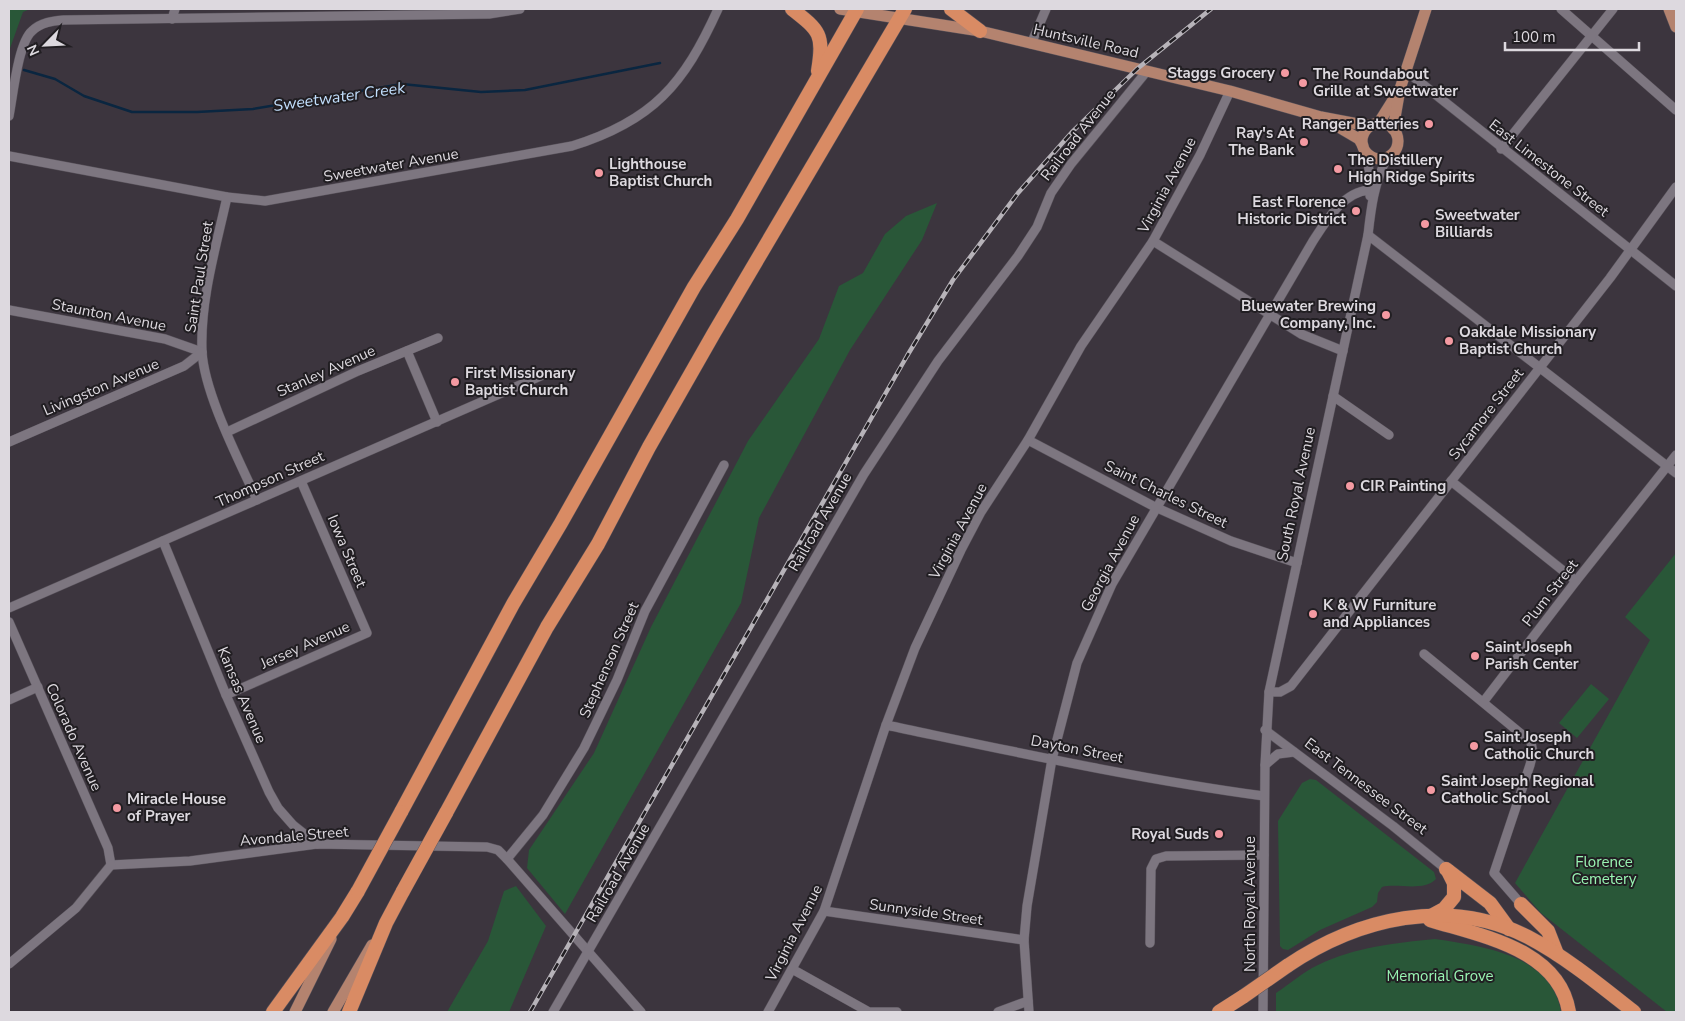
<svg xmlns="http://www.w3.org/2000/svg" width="1685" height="1021" viewBox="0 0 1685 1021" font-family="'Nunito Sans',sans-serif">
  <rect width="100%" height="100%" fill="#3c353e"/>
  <g fill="#295738">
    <polygon points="9,9 30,9 23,12 9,51"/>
    <polygon points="937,203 922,240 850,350 759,518 741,603 565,914 527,868 529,850 594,753 651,627 748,441 819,339 839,286 863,273 885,234 906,216"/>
    <polygon points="1676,553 1676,1012 1667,1012 1541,913 1515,883 1650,640 1625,617"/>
    <polygon points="1591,684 1609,699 1577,738 1559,723"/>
    <path d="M1310 779 1316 780 1434 872 1436 879C1424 892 1398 883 1382 887L1378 893 1377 902 1372 907 1320 930 1288 950 1283 949 1280 946 1278 821 1302 783Z"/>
    <polygon points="516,886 546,926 509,1012 447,1012 488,941 504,891"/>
    <path d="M1435 939C1482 946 1553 955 1561 1012H1276V993C1290 984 1303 972 1318 965 1355 947 1395 943 1435 939Z"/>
  </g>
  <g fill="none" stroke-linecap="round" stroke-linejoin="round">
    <polyline stroke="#0a2640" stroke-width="2.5" points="24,70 55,79 84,96 132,112 197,112 253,109 402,84 481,92 525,90 660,63"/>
    <defs>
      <g id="minor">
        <polyline points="1561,9 1676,110"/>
        <polyline points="172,19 175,9"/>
        <polyline points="1031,44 1046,9"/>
        <polyline points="1406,71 1676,286"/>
        <path d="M9 116C13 96 18 43 32 31 41 22 53 21 64 20L489 14 520 9"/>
        <polyline points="1501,149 1613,9"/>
        <polyline points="1368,154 1370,196"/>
        <path d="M9 156 227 197 265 201 572 146C653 121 684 84 718 9"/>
        <path d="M227 197C216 247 200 300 202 351 204 393 239 460 257 500"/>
        <polyline points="1368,235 1676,473"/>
        <polyline points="1153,241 1301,334 1343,351"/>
        <polyline points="9,310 165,339 202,352"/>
        <polyline points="407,351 437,422"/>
        <polyline points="1333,396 1389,435"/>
        <polyline points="227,432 358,371 438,338"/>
        <polyline points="1028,440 1155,507 1231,541 1297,563"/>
        <polyline points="9,442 184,366 202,352"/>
        <polyline points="1451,481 1576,581"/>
        <polyline points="163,541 226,695 269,792 278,808 293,825 317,844"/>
        <polyline points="9,608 543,375"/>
        <polyline points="9,622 108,848 111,865"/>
        <polyline points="1424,654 1531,742 1533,753 1530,765 1494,873 1521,904"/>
        <polyline points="1269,692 1280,692 1291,686 1610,278 1676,187"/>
        <polyline points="226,695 367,633 301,481"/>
        <polyline points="9,700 38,687"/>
        <polyline points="1484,701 1576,581 1676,455"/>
        <path d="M886 725C1011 751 1138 779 1264 796"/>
        <polyline points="1265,730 1393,826 1446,869"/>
        <polyline points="1265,765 1278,754 1294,752"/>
        <polyline points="507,859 543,815 584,748 617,680 645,611 724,465"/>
        <polyline points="111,865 190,861 317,844 487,847 498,850 507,859 641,1012"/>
        <polyline points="824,911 1024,940"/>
        <polyline points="1150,943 1151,869 1156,859 1166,856 1264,855"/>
        <polyline points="9,964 76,908 111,865"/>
        <polyline points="792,969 869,1012 897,1012"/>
        <polyline points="553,1012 864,474 938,361 1018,256 1037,227 1051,193 1071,164 1147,71"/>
        <polyline points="768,1012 824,911 886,725 915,648 961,550 981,512 1028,440 1081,346 1153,241 1200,155 1230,91"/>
        <polyline points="998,1012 1028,1001"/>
        <path d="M1029 1012 1024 940 1027 906 1052 759 1077 663 1112 584 1313 241C1326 221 1343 192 1369 190"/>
        <path d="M1263 1012 1265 765 1269 692 1368 235C1371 208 1374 183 1387 158"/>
      </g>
      <g id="major">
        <polyline points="840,9 980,31 1230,91 1321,117 1363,125 1373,125"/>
        <polyline points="1669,9 1676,27"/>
        <polyline points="1325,119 1359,139 1363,146"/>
        <circle cx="1380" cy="141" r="18"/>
        <polyline points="1378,124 1395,97"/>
        <polyline points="1393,129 1400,89 1426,9"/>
        <polyline points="295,1012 331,939"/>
        <polyline points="333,1012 372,945"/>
      </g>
      <g id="highway">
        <path d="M792 9C820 31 824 34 818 71"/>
        <polyline points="951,9 980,31"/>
        <polyline points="401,812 513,604 561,523 694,287 737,219 857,9"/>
        <polyline points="446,813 547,627 598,544 649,447 714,333 905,9"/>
        <polyline points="1446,869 1490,903 1509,929"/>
        <polyline points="1521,904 1548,931 1557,954"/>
        <polyline points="1431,916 1444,909 1454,897 1454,883 1448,871"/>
        <path d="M1430 920C1481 936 1559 949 1569 1012"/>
        <path d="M1287 966C1358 918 1449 896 1528 937 1566 957 1601 986 1634 1012"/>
        <polyline points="273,1012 342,917 358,891"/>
        <polyline points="349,1012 386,923 403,891"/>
        <polyline points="1219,1012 1244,996"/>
      </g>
    </defs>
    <use href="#minor" stroke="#575159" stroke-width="10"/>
    <use href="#major" stroke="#575159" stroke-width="12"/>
    <use href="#highway" stroke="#575159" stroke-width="15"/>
    <use href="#minor" stroke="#7d7680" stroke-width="9"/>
    <use href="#major" stroke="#b4836f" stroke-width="11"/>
    <use href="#highway" stroke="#d98b64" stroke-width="14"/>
    <defs>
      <polyline id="rail" points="530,1012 907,356 953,280 1018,193 1073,131 1137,69 1211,9"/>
    </defs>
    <use href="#rail" stroke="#b7b3b9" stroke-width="4.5"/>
    <use href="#rail" stroke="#211e22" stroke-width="2.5" stroke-dasharray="8" stroke-linecap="butt"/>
    <defs>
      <g id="highway-bridge">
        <polyline points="358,891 401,812"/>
        <polyline points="403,891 446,813"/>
        <polyline points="1244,996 1287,966"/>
      </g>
    </defs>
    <use href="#highway-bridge" stroke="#575159" stroke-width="15" stroke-linecap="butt"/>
    <use href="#highway-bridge" stroke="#d98b64" stroke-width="14"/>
  </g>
  <g fill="#f49aa2" stroke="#211e22" stroke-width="2">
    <circle cx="1285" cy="73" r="5"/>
    <circle cx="1303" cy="83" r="5"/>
    <circle cx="1429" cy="124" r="5"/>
    <circle cx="1304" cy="142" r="5"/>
    <circle cx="1338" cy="169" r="5"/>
    <circle cx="599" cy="173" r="5"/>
    <circle cx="1356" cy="211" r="5"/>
    <circle cx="1425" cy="224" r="5"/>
    <circle cx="1386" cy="315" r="5"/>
    <circle cx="1449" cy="341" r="5"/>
    <circle cx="455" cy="382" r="5"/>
    <circle cx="1350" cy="486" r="5"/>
    <circle cx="1313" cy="614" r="5"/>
    <circle cx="1475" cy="656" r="5"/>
    <circle cx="1474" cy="746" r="5"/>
    <circle cx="1431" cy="790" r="5"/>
    <circle cx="117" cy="808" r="5"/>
    <circle cx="1219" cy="834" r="5"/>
  </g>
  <g text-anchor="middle" stroke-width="4" stroke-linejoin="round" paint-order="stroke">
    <g font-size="15" fill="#ddd9df" stroke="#211e22">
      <text transform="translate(1086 41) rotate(13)" y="5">Huntsville Road</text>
      <text transform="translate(1078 135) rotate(-52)" y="5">Railroad Avenue</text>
      <text transform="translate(391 165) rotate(-10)" y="5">Sweetwater Avenue</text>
      <text transform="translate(1549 168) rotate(38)" y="5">East Limestone Street</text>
      <text transform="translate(1167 185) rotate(-62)" y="5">Virginia Avenue</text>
      <text transform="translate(199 277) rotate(-81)" y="5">Saint Paul Street</text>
      <text transform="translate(109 315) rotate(11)" y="5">Staunton Avenue</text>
      <text transform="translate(326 371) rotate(-24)" y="5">Stanley Avenue</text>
      <text transform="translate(101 387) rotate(-23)" y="5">Livingston Avenue</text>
      <text transform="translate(1486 414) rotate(-52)" y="5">Sycamore Street</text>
      <text transform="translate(270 479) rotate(-24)" y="5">Thompson Street</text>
      <text transform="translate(1166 494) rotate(26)" y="5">Saint Charles Street</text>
      <text transform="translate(1296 494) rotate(-78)" y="5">South Royal Avenue</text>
      <text transform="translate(820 522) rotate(-60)" y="5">Railroad Avenue</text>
      <text transform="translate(958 531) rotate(-62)" y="5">Virginia Avenue</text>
      <text transform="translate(347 551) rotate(67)" y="5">Iowa Street</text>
      <text transform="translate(1110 563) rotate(-62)" y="5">Georgia Avenue</text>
      <text transform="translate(1550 593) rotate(-52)" y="5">Plum Street</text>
      <text transform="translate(305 645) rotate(-24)" y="5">Jersey Avenue</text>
      <text transform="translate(609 660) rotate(-66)" y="5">Stephenson Street</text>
      <text transform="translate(242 695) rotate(67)" y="5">Kansas Avenue</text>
      <text transform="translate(74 737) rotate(66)" y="5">Colorado Avenue</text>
      <text transform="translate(1077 749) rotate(11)" y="5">Dayton Street</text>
      <text transform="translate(1366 786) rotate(37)" y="5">East Tennessee Street</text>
      <text transform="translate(294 836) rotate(-5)" y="5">Avondale Street</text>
      <text transform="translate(618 873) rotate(-60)" y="5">Railroad Avenue</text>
      <text transform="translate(1250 904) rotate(-90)" y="5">North Royal Avenue</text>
      <text transform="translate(926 912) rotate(8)" y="5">Sunnyside Street</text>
      <text transform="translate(794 933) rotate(-63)" y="5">Virginia Avenue</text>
    </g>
    <g font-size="15" font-weight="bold" fill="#ddd9df" stroke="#211e22" text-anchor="start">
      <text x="1275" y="78" text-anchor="end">Staggs Grocery</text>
      <text x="1313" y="79">The Roundabout<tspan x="1313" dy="17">Grille at Sweetwater</tspan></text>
      <text x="1419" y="129" text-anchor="end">Ranger Batteries</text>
      <text x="1294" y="138" text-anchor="end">Ray's At<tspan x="1294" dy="17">The Bank</tspan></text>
      <text x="1348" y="165">The Distillery<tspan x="1348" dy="17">High Ridge Spirits</tspan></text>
      <text x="609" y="169">Lighthouse<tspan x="609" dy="17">Baptist Church</tspan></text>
      <text x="1346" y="207" text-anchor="end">East Florence<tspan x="1346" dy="17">Historic District</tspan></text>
      <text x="1435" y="220">Sweetwater<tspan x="1435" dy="17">Billiards</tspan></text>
      <text x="1376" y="311" text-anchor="end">Bluewater Brewing<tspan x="1376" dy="17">Company, Inc.</tspan></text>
      <text x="1459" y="337">Oakdale Missionary<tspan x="1459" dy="17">Baptist Church</tspan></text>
      <text x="465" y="378">First Missionary<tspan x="465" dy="17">Baptist Church</tspan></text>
      <text x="1360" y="491">CIR Painting</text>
      <text x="1323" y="610">K &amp; W Furniture<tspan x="1323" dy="17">and Appliances</tspan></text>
      <text x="1485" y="652">Saint Joseph<tspan x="1485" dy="17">Parish Center</tspan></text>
      <text x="1484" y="742">Saint Joseph<tspan x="1484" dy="17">Catholic Church</tspan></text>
      <text x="1441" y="786">Saint Joseph Regional<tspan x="1441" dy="17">Catholic School</tspan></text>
      <text x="127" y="804">Miracle House<tspan x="127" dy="17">of Prayer</tspan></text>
      <text x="1209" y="839" text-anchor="end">Royal Suds</text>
    </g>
    <g font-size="15" fill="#99f5b3" stroke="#211e22">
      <text x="1604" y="867">Florence<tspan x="1604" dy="17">Cemetery</tspan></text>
      <text x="1440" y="981">Memorial Grove</text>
    </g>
    <g font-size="16" font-style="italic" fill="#c2dffd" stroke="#211e22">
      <text transform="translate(339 96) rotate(-8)" y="6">Sweetwater Creek</text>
    </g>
  </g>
  <rect width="1685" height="1021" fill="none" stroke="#ddd9df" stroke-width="20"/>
  <g transform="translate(45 45) rotate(246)" stroke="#211e22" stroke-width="4" paint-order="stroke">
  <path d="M0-4L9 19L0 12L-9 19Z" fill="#ddd9df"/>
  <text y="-8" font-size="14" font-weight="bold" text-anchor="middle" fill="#ddd9df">N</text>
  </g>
  <path d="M1505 42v8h134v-8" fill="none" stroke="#ddd9df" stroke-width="2.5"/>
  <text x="1512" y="42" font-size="15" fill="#ddd9df" stroke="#211e22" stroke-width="4" paint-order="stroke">100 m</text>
</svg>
